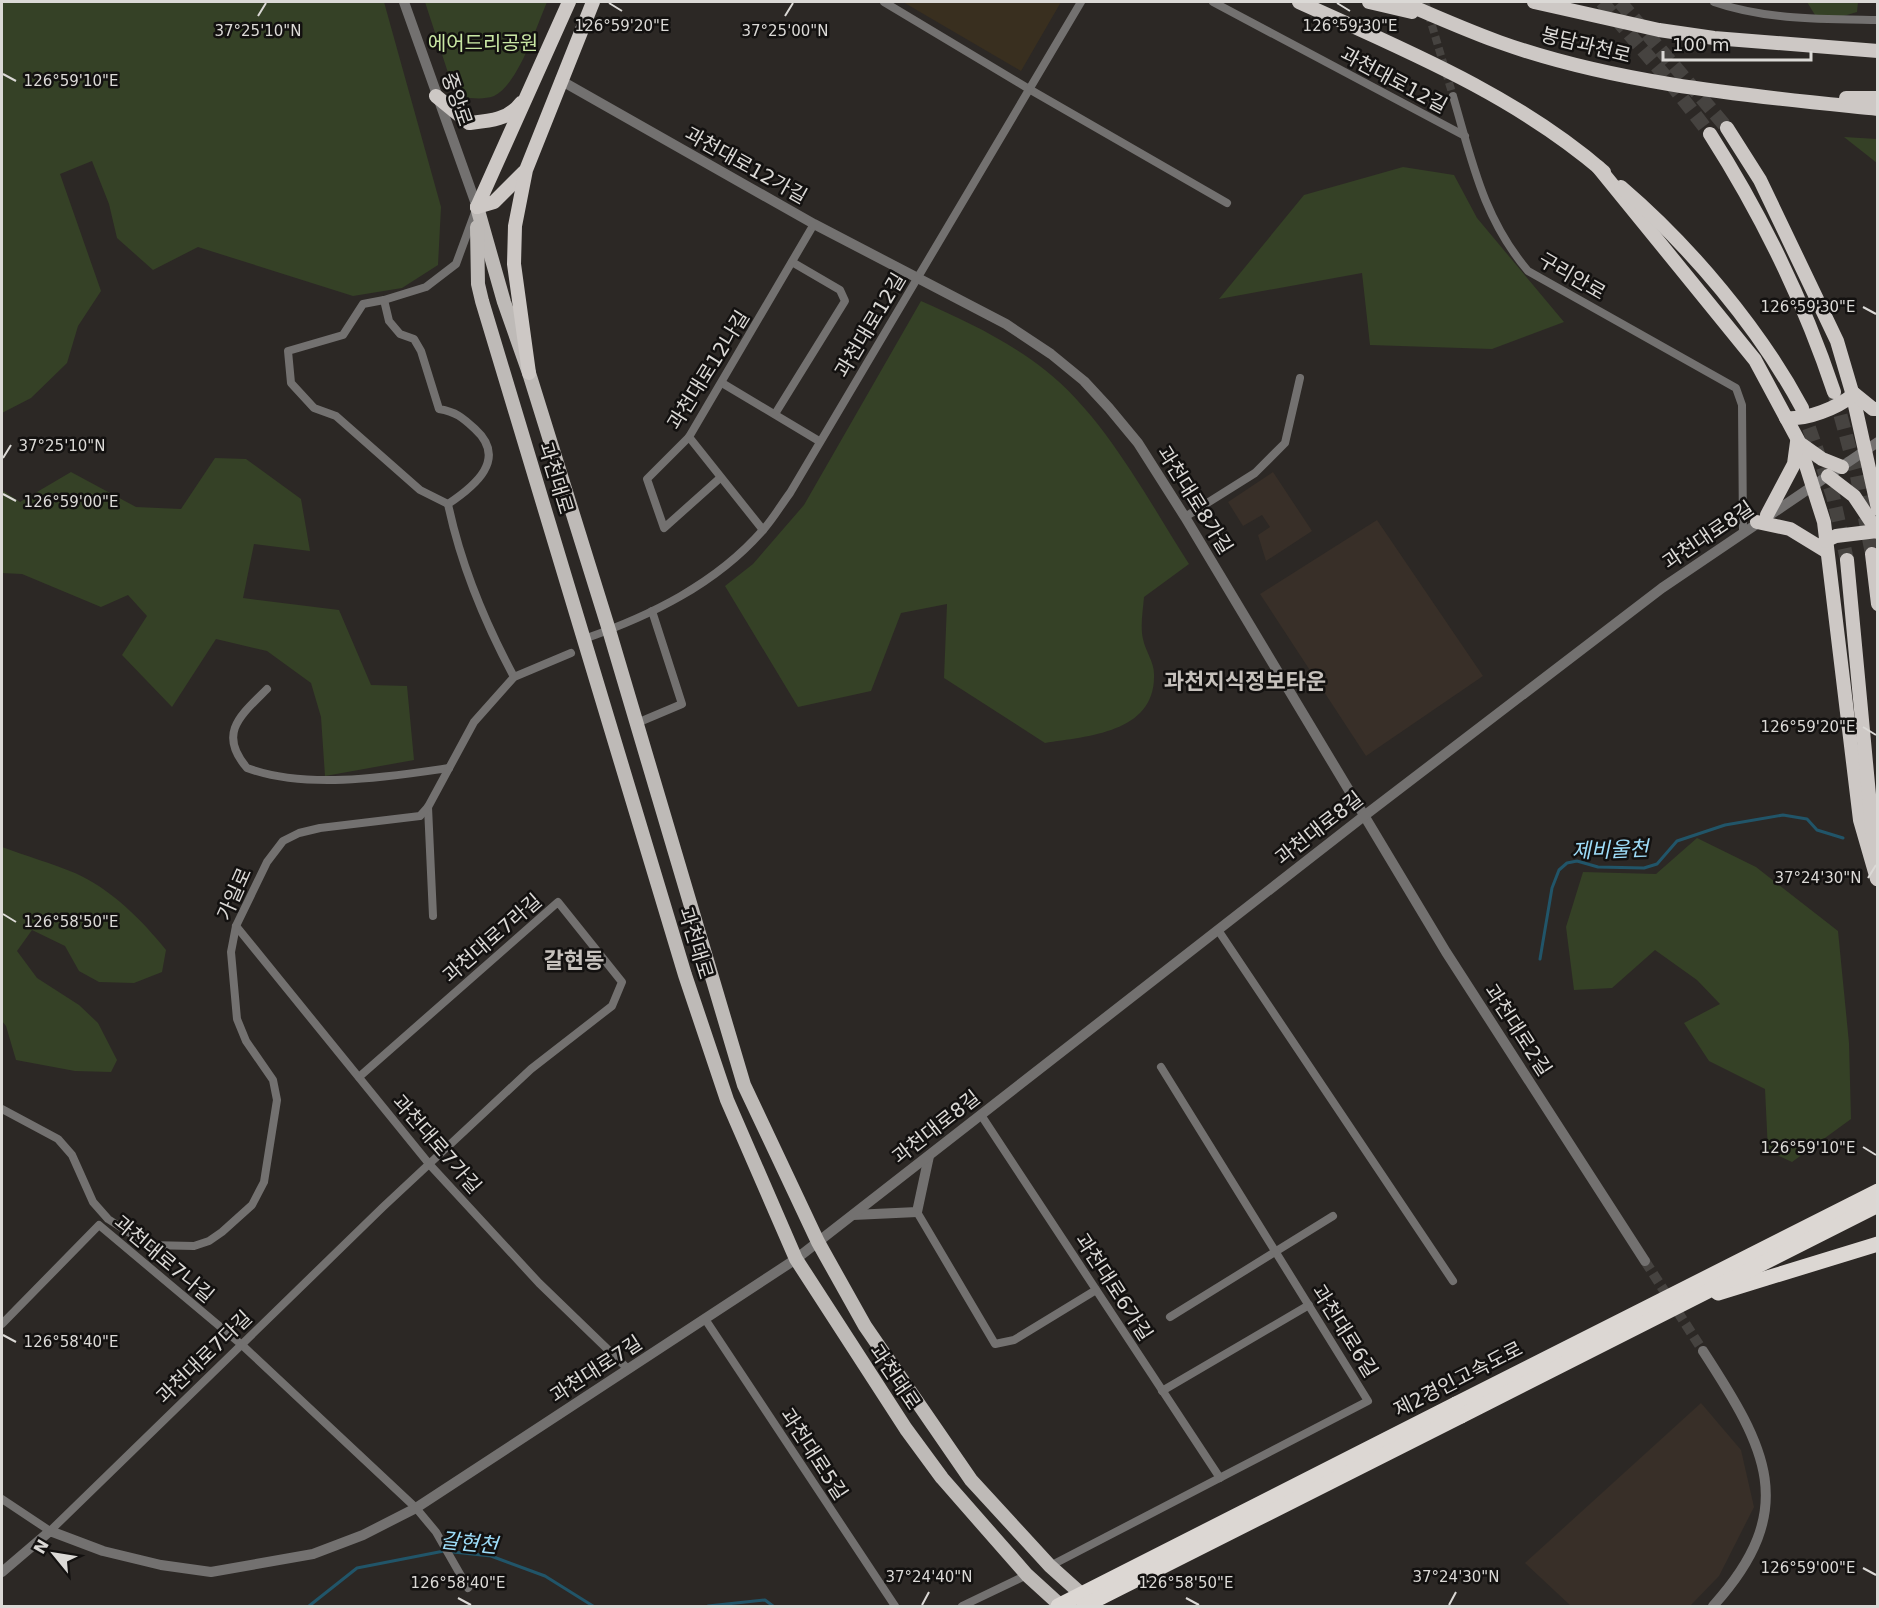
<svg xmlns="http://www.w3.org/2000/svg" width="1879" height="1608" viewBox="0 0 1879 1608" font-family="'DejaVu Sans','Noto Sans KR',sans-serif">
  <rect width="100%" height="100%" fill="#2c2825"/>
  <polygon fill="#392f1f" points="903,2 1061,2 1021,71"/>
  <g fill="#382f28">
    <polygon points="1273,472 1312,531 1266,561 1258,535 1270,527 1262,515 1243,526 1228,502"/>
    <polygon points="1377,520 1483,676 1366,756 1260,594"/>
    <polygon points="1701,1403 1741,1450 1754,1507 1719,1576 1690,1606 1571,1606 1525,1563"/>
  </g>
  <g fill="#354126">
    <polygon points="2,2 384,2 441,207 438,265 402,288 353,296 198,247 153,270 117,238 109,204 92,161 60,174 101,291 78,326 67,363 31,398 2,413"/>
    <path d="M425 2H547C537 25 518 85 494 96 483 100 472 98 461 97L452 85Z"/>
    <polygon points="1807,2 1858,2 1857,12 1820,23"/>
    <polygon points="1844,137 1877,139 1877,163"/>
    <polygon points="1403,167 1454,175 1477,218 1564,322 1492,349 1370,345 1362,273 1219,299 1304,195"/>
    <path d="M921 301C964 320 1007 340 1045 370 1105 417 1148 500 1189 564L1144 597C1143 610 1140 626 1143 639 1145 650 1154 662 1154 674 1156 733 1088 736 1045 743L944 678 947 604 901 613 871 691 798 707 725 586 753 564 804 505Z"/>
    <polygon points="215,458 246,459 301,499 310,551 254,544 243,598 339,610 371,685 407,686 414,760 325,776 321,717 311,683 267,651 216,639 172,707 122,655 147,616 128,595 101,607 22,574 2,573 2,490 20,502 71,472 136,507 181,509"/>
    <polygon points="1697,838 1756,867 1838,931 1849,1043 1851,1119 1792,1162 1768,1151 1765,1089 1709,1061 1684,1023 1720,1004 1697,980 1655,950 1612,988 1574,990 1566,927 1583,872 1656,874"/>
    <path d="M2 847C26 856 51 863 75 873 111 889 142 920 166 950L162 972 134 983 99 982 79 971 65 946 32 930 17 951 37 978 79 1005 98 1023 117 1060 111 1072 75 1071 16 1060 6 1026 2 1021Z"/>
  </g>
  <g fill="none" stroke-linecap="round" stroke-linejoin="round">
    <g stroke="#215569" stroke-width="3">
      <polyline points="1540,959 1552,888 1559,870 1567,863 1577,861 1598,867 1644,868 1657,864 1677,841 1725,825 1783,815 1807,819 1817,830 1843,838"/>
      <polyline points="309,1606 357,1568 444,1551 491,1556 545,1576 593,1606"/>
      <polyline points="708,1606 765,1600 773,1606"/>
    </g>
    <polyline stroke="#464340" stroke-width="8" stroke-dasharray="8 4" stroke-linecap="butt" points="1425,2 1453,96"/>
    <polyline stroke="#464340" stroke-width="10" stroke-dasharray="10 5" stroke-linecap="butt" points="1645,1261 1703,1351"/>
    <g stroke="#464340" stroke-width="14" stroke-dasharray="14 7" stroke-linecap="butt">
      <polyline points="1602,2 1665,76 1710,134"/>
      <polyline points="1620,2 1727,128"/>
      <polyline points="1835,395 1857,476 1872,554"/>
      <polyline points="1802,408 1833,496 1847,560"/>
    </g>
    <g stroke="#737170" stroke-width="8">
      <polyline points="884,2 1029,89 1227,203"/>
      <polyline points="1213,2 1465,136"/>
      <path d="M1714 2C1765 20 1824 19 1878 20"/>
      <path d="M1453 96C1472 161 1483 218 1528 271L1736 388 1742 405 1743 532"/>
      <path d="M477 207 456 264 426 287 384 300 389 321 400 334 414 339 421 351 439 409C456 412 462 417 475 429 508 459 475 486 448 504 461 566 484 621 514 677"/>
      <polyline points="384,300 363,304 343,335 288,351 291,383 314,408 336,416 420,490 448,504"/>
      <polyline points="722,383 819,441"/>
      <polyline points="775,414 845,301 840,290 792,262"/>
      <polyline points="689,437 763,530"/>
      <polyline points="720,478 664,528 647,479 689,437 814,224"/>
      <polyline points="1185,517 1255,473 1285,443 1300,378"/>
      <path d="M584 639C650 616 716 584 763 530 773 519 781 505 790 493L1081 2"/>
      <path d="M267 689C241 715 217 733 247 768 307 790 387 777 449 768"/>
      <polyline points="637,723 682,704 652,611"/>
      <polyline points="428,807 433,916"/>
      <polyline points="236,926 430,1165 539,1283 628,1369"/>
      <polyline points="1218,930 1453,1281"/>
      <polyline points="2,1109 58,1139 72,1155 93,1202 108,1219 148,1245 194,1246 209,1241 222,1232 252,1205 264,1182 277,1100 273,1080 246,1041 237,1019 231,952 236,926 267,862 283,841 299,833 320,828 420,816 428,807 474,722 514,677 571,653"/>
      <polyline points="981,1115 1220,1478"/>
      <polyline points="917,1212 995,1344 1014,1340 1096,1290"/>
      <polyline points="1170,1317 1333,1216"/>
      <polyline points="705,1319 895,1606"/>
      <polyline points="2,1324 99,1225 242,1345 416,1508 436,1532 468,1588"/>
      <polyline points="1162,1391 1309,1305"/>
      <polyline points="2,1499 50,1531 383,1207 531,1069 612,1006 622,982 558,902 359,1077"/>
      <polyline points="1050,1566 1368,1401 1161,1067"/>
      <polyline points="962,1606 1027,1575"/>
    </g>
    <g stroke="#737170" stroke-width="10">
      <polyline points="404,2 477,207"/>
      <polyline points="560,80 814,224 1006,324 1051,354 1084,381 1109,408 1138,443 1185,517 1446,952 1645,1261"/>
      <polyline points="853,1215 917,1212 929,1156"/>
      <path d="M1703 1351C1766 1448 1801 1509 1713 1606"/>
      <polyline points="2,1572 50,1531 103,1551 161,1565 211,1572 313,1554 363,1535 416,1508 796,1259 1364,816 1662,588 1878,442"/>
    </g>
    <g stroke="#bebab7" stroke-width="14">
      <polyline points="477,207 504,302 529,373 609,630 744,1085 818,1242 865,1326 971,1480 1050,1566 1089,1601"/>
      <polyline points="477,227 478,284 482,301 685,975 727,1100 796,1259 906,1429 942,1478 1027,1575 1061,1606"/>
    </g>
    <g stroke="#cdc8c5" stroke-width="14">
      <path d="M1299 2C1405 50 1515 95 1604 172"/>
      <polyline points="1369,2 1412,12"/>
      <path d="M1402 2C1434 16 1466 30 1499 42 1619 85 1752 96 1878 109"/>
      <polyline points="1534,2 1659,30 1714,38 1878,51"/>
      <path d="M436 96 469 123C489 121 508 120 521 103"/>
      <polyline points="1846,98 1878,98"/>
      <polyline points="1727,128 1760,180 1837,341 1852,392 1878,509"/>
      <path d="M1710 134C1761 214 1804 302 1834 392"/>
      <polyline points="1598,167 1755,360 1798,440 1824,522 1860,820 1877,879"/>
      <path d="M1621 187C1690 246 1759 328 1802 408"/>
      <polyline points="477,207 569,2"/>
      <polyline points="477,207 494,202 524,172"/>
      <polyline points="529,373 514,264 515,226 526,170 593,2"/>
      <polyline points="1852,392 1873,409 1878,409"/>
      <path d="M1786 418C1807 420 1837 408 1853 395"/>
      <polyline points="1798,442 1822,459 1842,467"/>
      <polyline points="1828,476 1854,496 1878,532"/>
      <polyline points="1767,515 1794,464 1797,442"/>
      <polyline points="1757,522 1790,529 1826,551"/>
      <polyline points="1825,541 1836,536 1877,531"/>
      <polyline points="1872,554 1878,604"/>
      <polyline points="1847,560 1874,848"/>
    </g>
    <g stroke="#dcd7d3" stroke-width="15">
      <polyline points="1718,1293 1878,1244"/>
      <polyline points="1456,1404 1878,1191"/>
      <polyline points="1461,1416 1878,1205"/>
    </g>
    <g stroke="#dcd7d3" stroke-width="15">
      <polyline points="1058,1606 1456,1404"/>
      <polyline points="1084,1606 1461,1416"/>
    </g>
  </g>
  <path fill="none" stroke="#dbd9d6" stroke-width="2" d="M609 3 622 11M1337 3 1350 11M258 16 266 3M785 16 793 3M3 74 16 81M1863 307 1876 314M3 458 11 445M3 494 16 501M1863 727 1876 735M1868 878 1876 865M3 914 16 922M1863 1147 1876 1155M3 1335 16 1342M1863 1568 1876 1575M458 1598 471 1605M1186 1598 1199 1605M922 1605 929 1592M1449 1605 1456 1592"/>
  <g text-anchor="middle" stroke-width="5" stroke-linejoin="round" paint-order="stroke">
    <g font-size="20" fill="#c8e6a3" stroke="#131110">
      <text x="483" y="50">에어드리공원</text>
    </g>
    <g font-size="20" fill="#dbd9d6" stroke="#131110">
      <text transform="translate(1586 45) rotate(14)" y="7">봉담과천로</text>
      <text transform="translate(1394 80) rotate(28)" y="7">과천대로12길</text>
      <text transform="translate(457 99) rotate(71)" y="7">중앙로</text>
      <text transform="translate(746 165) rotate(29)" y="7">과천대로12가길</text>
      <text transform="translate(1572 276) rotate(30)" y="7">구리안로</text>
      <text transform="translate(870 325) rotate(-59)" y="7">과천대로12길</text>
      <text transform="translate(708 370) rotate(-58)" y="7">과천대로12나길</text>
      <text transform="translate(556 478) rotate(73)" y="7">과천대로</text>
      <text transform="translate(1195 500) rotate(58)" y="7">과천대로8가길</text>
      <text transform="translate(1708 535) rotate(-34)" y="7">과천대로8길</text>
      <text transform="translate(1319 828) rotate(-38)" y="7">과천대로8길</text>
      <text transform="translate(234 894) rotate(-66)" y="7">가일로</text>
      <text transform="translate(492 938) rotate(-41)" y="7">과천대로7라길</text>
      <text transform="translate(696 943) rotate(73)" y="7">과천대로</text>
      <text transform="translate(1518 1030) rotate(57)" y="7">과천대로2길</text>
      <text transform="translate(936 1127) rotate(-38)" y="7">과천대로8길</text>
      <text transform="translate(437 1144) rotate(49)" y="7">과천대로7가길</text>
      <text transform="translate(164 1259) rotate(40)" y="7">과천대로7나길</text>
      <text transform="translate(1114 1287) rotate(57)" y="7">과천대로6가길</text>
      <text transform="translate(1345 1331) rotate(58)" y="7">과천대로6길</text>
      <text transform="translate(204 1357) rotate(-44)" y="7">과천대로7다길</text>
      <text transform="translate(596 1369) rotate(-33)" y="7">과천대로7길</text>
      <text transform="translate(895 1377) rotate(56)" y="7">과천대로</text>
      <text transform="translate(1458 1379) rotate(-27)" y="7">제2경인고속도로</text>
      <text transform="translate(814 1454) rotate(57)" y="7">과천대로5길</text>
    </g>
    <g font-size="21" font-style="italic" fill="#9ddcf8" stroke="#131110">
      <text transform="translate(1610 850) rotate(-2)" y="7">제비울천</text>
      <text transform="translate(469 1543) rotate(6)" y="7">갈현천</text>
    </g>
    <g font-size="22" font-weight="bold" fill="#c6c1bc" stroke="#131110">
      <text x="1245" y="689">과천지식정보타운</text>
      <text x="574" y="968">갈현동</text>
    </g>
  </g>
  <g font-size="15" text-anchor="middle" fill="#dbd9d6" stroke="#131110" stroke-width="5" stroke-linejoin="round" paint-order="stroke">
    <text x="622" y="31">126°59'20"E</text>
    <text x="1350" y="31">126°59'30"E</text>
    <text x="258" y="36">37°25'10"N</text>
    <text x="785" y="36">37°25'00"N</text>
    <text x="71" y="86">126°59'10"E</text>
    <text x="1808" y="312">126°59'30"E</text>
    <text x="62" y="451">37°25'10"N</text>
    <text x="71" y="507">126°59'00"E</text>
    <text x="1808" y="732">126°59'20"E</text>
    <text x="1818" y="883">37°24'30"N</text>
    <text x="71" y="927">126°58'50"E</text>
    <text x="1808" y="1153">126°59'10"E</text>
    <text x="71" y="1347">126°58'40"E</text>
    <text x="1808" y="1573">126°59'00"E</text>
    <text x="929" y="1582">37°24'40"N</text>
    <text x="1456" y="1582">37°24'30"N</text>
    <text x="458" y="1588">126°58'40"E</text>
    <text x="1186" y="1588">126°58'50"E</text>
  </g>
  <rect width="1879" height="1608" fill="none" stroke="#dbd9d6" stroke-width="6"/>
  <g transform="translate(54 1554) rotate(300)" stroke="#131110" stroke-width="4.5" paint-order="stroke">
  <path d="M0-4.5L10 22L0 15L-10 22Z" fill="#dbd9d6"/>
  <text y="-9" font-size="16" font-weight="bold" text-anchor="middle" fill="#dbd9d6">N</text>
  </g>
  <path d="M1663 51v9h148v-9" fill="none" stroke="#dbd9d6" stroke-width="3"/>
  <text x="1672" y="51" font-size="18" fill="#dbd9d6" stroke="#131110" stroke-width="4.5" paint-order="stroke">100 m</text>
</svg>
